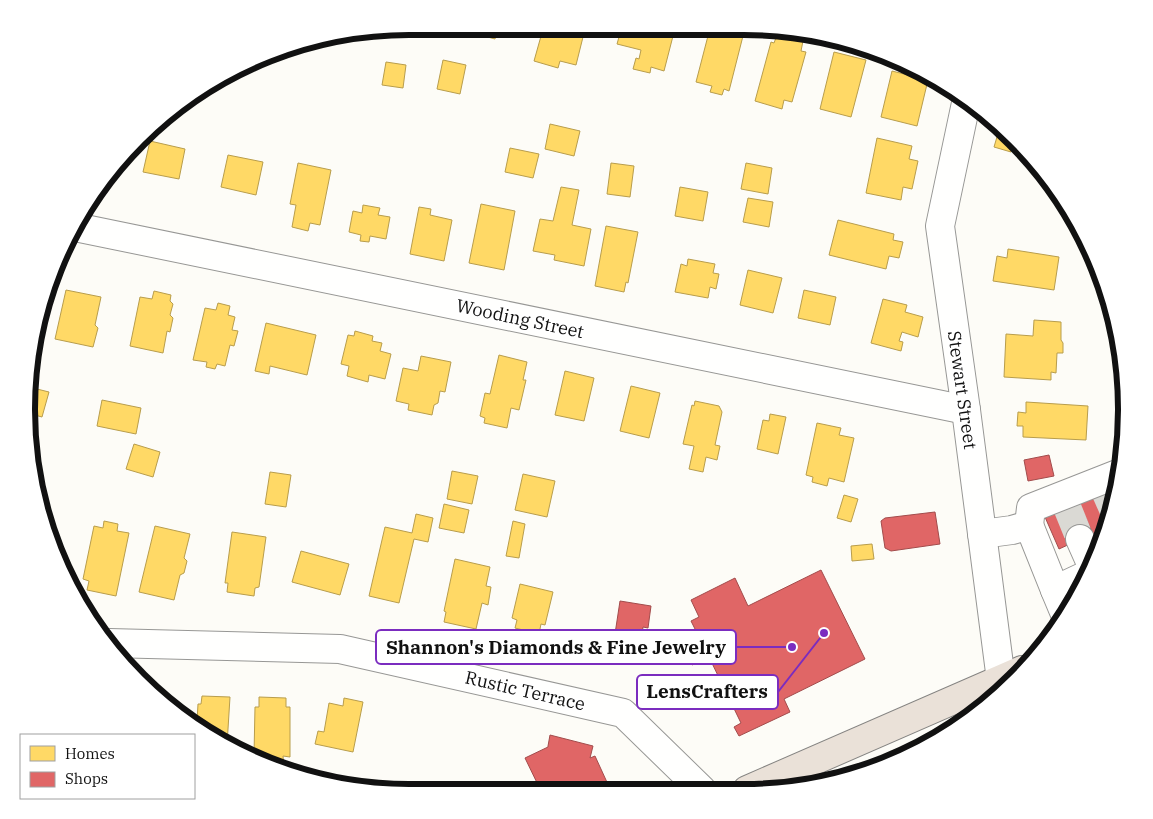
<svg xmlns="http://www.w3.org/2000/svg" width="1153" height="819" viewBox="0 0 1153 819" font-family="'IBM Plex Serif',serif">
  <rect width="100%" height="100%" fill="#fdfcf7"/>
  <g fill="#ffd966" stroke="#b89d4c">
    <polygon points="466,27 498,28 495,39 465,31"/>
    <polygon points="543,29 585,29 576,65 560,61 558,68 534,61"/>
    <polygon points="621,30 666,31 665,33 673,36 664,71 651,67 650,73 633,69 636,58 639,59 641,50 617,44"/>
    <polygon points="709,32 720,33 721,32 744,32 729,91 724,89 722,95 710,92 712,86 696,82"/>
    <polygon points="777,35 803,41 801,51 806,52 792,102 784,100 782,109 755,101 771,42 774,43"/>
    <polygon points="834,52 866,60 851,117 820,109"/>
    <polygon points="443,60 466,65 460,94 437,89"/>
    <polygon points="386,62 406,65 403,88 382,85"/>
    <polygon points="892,71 928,80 917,126 881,117"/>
    <polygon points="550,124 580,131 574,156 545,149"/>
    <polygon points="999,130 1023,150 1012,147 1011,152 994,147"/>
    <polygon points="877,138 912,146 909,159 918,161 912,189 903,187 901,200 866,193"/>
    <polygon points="150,141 185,149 179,179 143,172"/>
    <polygon points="510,148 539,154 533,178 505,172"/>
    <polygon points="228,155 263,162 256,195 221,187"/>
    <polygon points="298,163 331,170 320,225 310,223 308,231 292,227 296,205 290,204"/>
    <polygon points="611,163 634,166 630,197 607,194"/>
    <polygon points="746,163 772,168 768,194 741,189"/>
    <polygon points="561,187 579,190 572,225 591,229 584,266 554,260 555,255 533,251 540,219 553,221"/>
    <polygon points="680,187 708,192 703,221 675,216"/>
    <polygon points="748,198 773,202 769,227 743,222"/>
    <polygon points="481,204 515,211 504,270 469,263"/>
    <polygon points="363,205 380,208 378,215 390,217 386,239 370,236 369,242 360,241 361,235 349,232 353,211 362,213"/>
    <polygon points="419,207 431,209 430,215 452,220 444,261 410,254"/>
    <polygon points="838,220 894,234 893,240 903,242 899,258 889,256 886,269 829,255"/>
    <polygon points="606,226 638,232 628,283 626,282 624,292 595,286"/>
    <polygon points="1008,249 1059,257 1054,290 993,281 997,256 1007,258"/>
    <polygon points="688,259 715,264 713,273 719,274 716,289 710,287 708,298 675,292 681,264 687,266"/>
    <polygon points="748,270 782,278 773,313 740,305"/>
    <polygon points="66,290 101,297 95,325 98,328 93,347 55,339"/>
    <polygon points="804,290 836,297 830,325 798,318"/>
    <polygon points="154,291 171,295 170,301 173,304 170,315 173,318 170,332 167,331 163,353 130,346 140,297 152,299"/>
    <polygon points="883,299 907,305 905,312 923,317 918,337 902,332 899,341 903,342 901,351 871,343"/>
    <polygon points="218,303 230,306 228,315 235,317 232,330 238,331 234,346 230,345 225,366 217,364 215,369 206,367 207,362 193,360 205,308 216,310"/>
    <polygon points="43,306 48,308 40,329 36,328"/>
    <polygon points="1034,320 1061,322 1061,340 1063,343 1063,353 1057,353 1056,373 1051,372 1051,380 1004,377 1006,334 1033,336"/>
    <polygon points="266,323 316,335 307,375 270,366 269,374 255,371"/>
    <polygon points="355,331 373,336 372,341 382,343 380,351 391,354 385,379 369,375 368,382 347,376 349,366 341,364 348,335 354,336"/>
    <polygon points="499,355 527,362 523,380 526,380 519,410 511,408 507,428 484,423 485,418 480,416 485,393 490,394"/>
    <polygon points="421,356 451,362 445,392 440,391 438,403 434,405 432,415 408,410 409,404 396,401 403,368 418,371"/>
    <polygon points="565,371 594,378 584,421 555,415"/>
    <polygon points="631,386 660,393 649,438 620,431"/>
    <polygon points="33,388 49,392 42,417 31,414 32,394"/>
    <polygon points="102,400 141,408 136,434 97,426"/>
    <polygon points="695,401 719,406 722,412 715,445 720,446 717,460 706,457 703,472 689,469 694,446 683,444 692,405 694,406"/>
    <polygon points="1026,402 1088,406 1086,440 1023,437 1023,426 1017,426 1018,412 1026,413"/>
    <polygon points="770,414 786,417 778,454 757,449 763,420 769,421"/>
    <polygon points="817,423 841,428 839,435 854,438 844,482 829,478 827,486 812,482 813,477 806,475"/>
    <polygon points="134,444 160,452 153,477 126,469"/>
    <polygon points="452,471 478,476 472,504 447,499"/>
    <polygon points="270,472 291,475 286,507 265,504"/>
    <polygon points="523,474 555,481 547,517 515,510"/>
    <polygon points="844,495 858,499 851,522 837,518"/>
    <polygon points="444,504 469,510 464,533 439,528"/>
    <polygon points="416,514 433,518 428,542 414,539 399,603 369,596 385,527 412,533"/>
    <polygon points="104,521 118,524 117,531 129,533 116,596 87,590 89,581 83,579 94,526 103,528"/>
    <polygon points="513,521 525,524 519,558 506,556"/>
    <polygon points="155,526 190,534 184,558 187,561 184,573 180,575 174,600 139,592"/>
    <polygon points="232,532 266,537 259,587 255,588 254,596 227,592 228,583 225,583"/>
    <polygon points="872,544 874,559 852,561 851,546"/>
    <polygon points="301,551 349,564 340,595 292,582"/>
    <polygon points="455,559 490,567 486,586 491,587 488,605 482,603 476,629 444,622 446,612 444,611"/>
    <polygon points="520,584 553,592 545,625 541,624 539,634 515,628 517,620 512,618"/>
    <polygon points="156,695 166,695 166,704 170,704 170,708"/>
    <polygon points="202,696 230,697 227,745 192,723 192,720 197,721 198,704 201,704"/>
    <polygon points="259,697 286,698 286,707 290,707 290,757 283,756 284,767 276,767 265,763 265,756 254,755 255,707 259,707"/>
    <polygon points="344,698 363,702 353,752 315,744 318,731 324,732 329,703 343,706"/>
  </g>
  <g fill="#e06666" stroke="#a24c4c">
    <polygon points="1049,455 1054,476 1028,481 1024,460"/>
    <polygon points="1118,485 1114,509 1107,527 1059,549 1045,517"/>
    <polygon points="1098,492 1110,518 1099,547 1078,501"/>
    <polygon points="935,512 940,544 891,551 885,548 881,521 885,518"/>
    <polygon points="821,570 865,659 784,699 790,712 739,736 734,727 741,723 709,657 692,665 682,645 699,637 691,621 699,617 691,600 735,578 748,606"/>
    <polygon points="620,601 651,606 648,628 643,627 640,651 613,647"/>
    <polygon points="550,735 593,746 590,758 595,756 611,791 541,791 525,758 548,747 548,746"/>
  </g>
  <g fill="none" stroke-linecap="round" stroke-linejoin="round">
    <g stroke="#dad9d4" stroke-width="28" stroke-dasharray="28 14" stroke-linecap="butt">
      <polyline points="1105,491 1113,509"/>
      <polyline points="1067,507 1080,539"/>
    </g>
    <defs>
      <g id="minor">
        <polyline points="966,103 940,226 966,410 1001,680"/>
        <polyline points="75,227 966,410"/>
        <polyline points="1029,525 1031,508 1120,473"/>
        <polyline points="982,534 1012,530 1029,525 1055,590"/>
        <polyline points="1080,539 1092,566"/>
        <polyline points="1065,614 1055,590 1089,574"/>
        <polyline points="109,643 340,649 623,713 702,790"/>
      </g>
      <polyline id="highway" points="747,790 1022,670"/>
    </defs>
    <use href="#minor" stroke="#979795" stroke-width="30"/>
    <use href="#highway" stroke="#858482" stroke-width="30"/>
    <use href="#minor" stroke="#fffffe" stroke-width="28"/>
    <use href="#highway" stroke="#eae1d8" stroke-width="28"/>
  </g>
  <g text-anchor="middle" stroke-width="5" stroke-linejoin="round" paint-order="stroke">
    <g font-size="18" fill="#111" stroke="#fff">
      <text transform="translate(520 319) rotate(12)" y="6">Wooding Street</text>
      <text transform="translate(962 390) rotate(82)" y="6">Stewart Street</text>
      <text transform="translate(525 691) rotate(13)" y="6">Rustic Terrace</text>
    </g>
  </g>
  <path d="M0 0H1153V819H0ZM409 35H744A374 374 0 0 1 1118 409V410A374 374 0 0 1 744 784H409A374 374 0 0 1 35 410V409A374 374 0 0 1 409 35Z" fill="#fff" fill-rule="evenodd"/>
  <path fill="none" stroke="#111" stroke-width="6" d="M409 35H744A374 374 0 0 1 1118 409V410A374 374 0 0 1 744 784H409A374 374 0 0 1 35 410V409A374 374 0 0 1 409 35Z"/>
  <path fill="none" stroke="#7b2cbf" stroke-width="2" d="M792 647L736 647M824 633L778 692"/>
  <g fill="#7b2cbf" stroke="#fff" stroke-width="2">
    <circle cx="792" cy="647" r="5"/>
    <circle cx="824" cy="633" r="5"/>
  </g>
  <g fill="#fff" stroke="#7b2cbf" stroke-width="2">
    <rect x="376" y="630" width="360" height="34" rx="5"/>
    <rect x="637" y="675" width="141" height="34" rx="5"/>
  </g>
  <g font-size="19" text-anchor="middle" font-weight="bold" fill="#111">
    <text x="556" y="654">Shannon's Diamonds &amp; Fine Jewelry</text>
    <text x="707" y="698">LensCrafters</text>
  </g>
  <rect x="20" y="734" width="175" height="65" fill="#ffffff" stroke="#a0a0a0"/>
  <rect x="30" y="746" width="25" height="15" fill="#ffd966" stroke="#a0a0a0"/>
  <text x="65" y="759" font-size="15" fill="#111111">Homes</text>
  <rect x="30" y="772" width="25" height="15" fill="#e06666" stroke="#a0a0a0"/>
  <text x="65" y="784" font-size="15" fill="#111111">Shops</text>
</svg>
